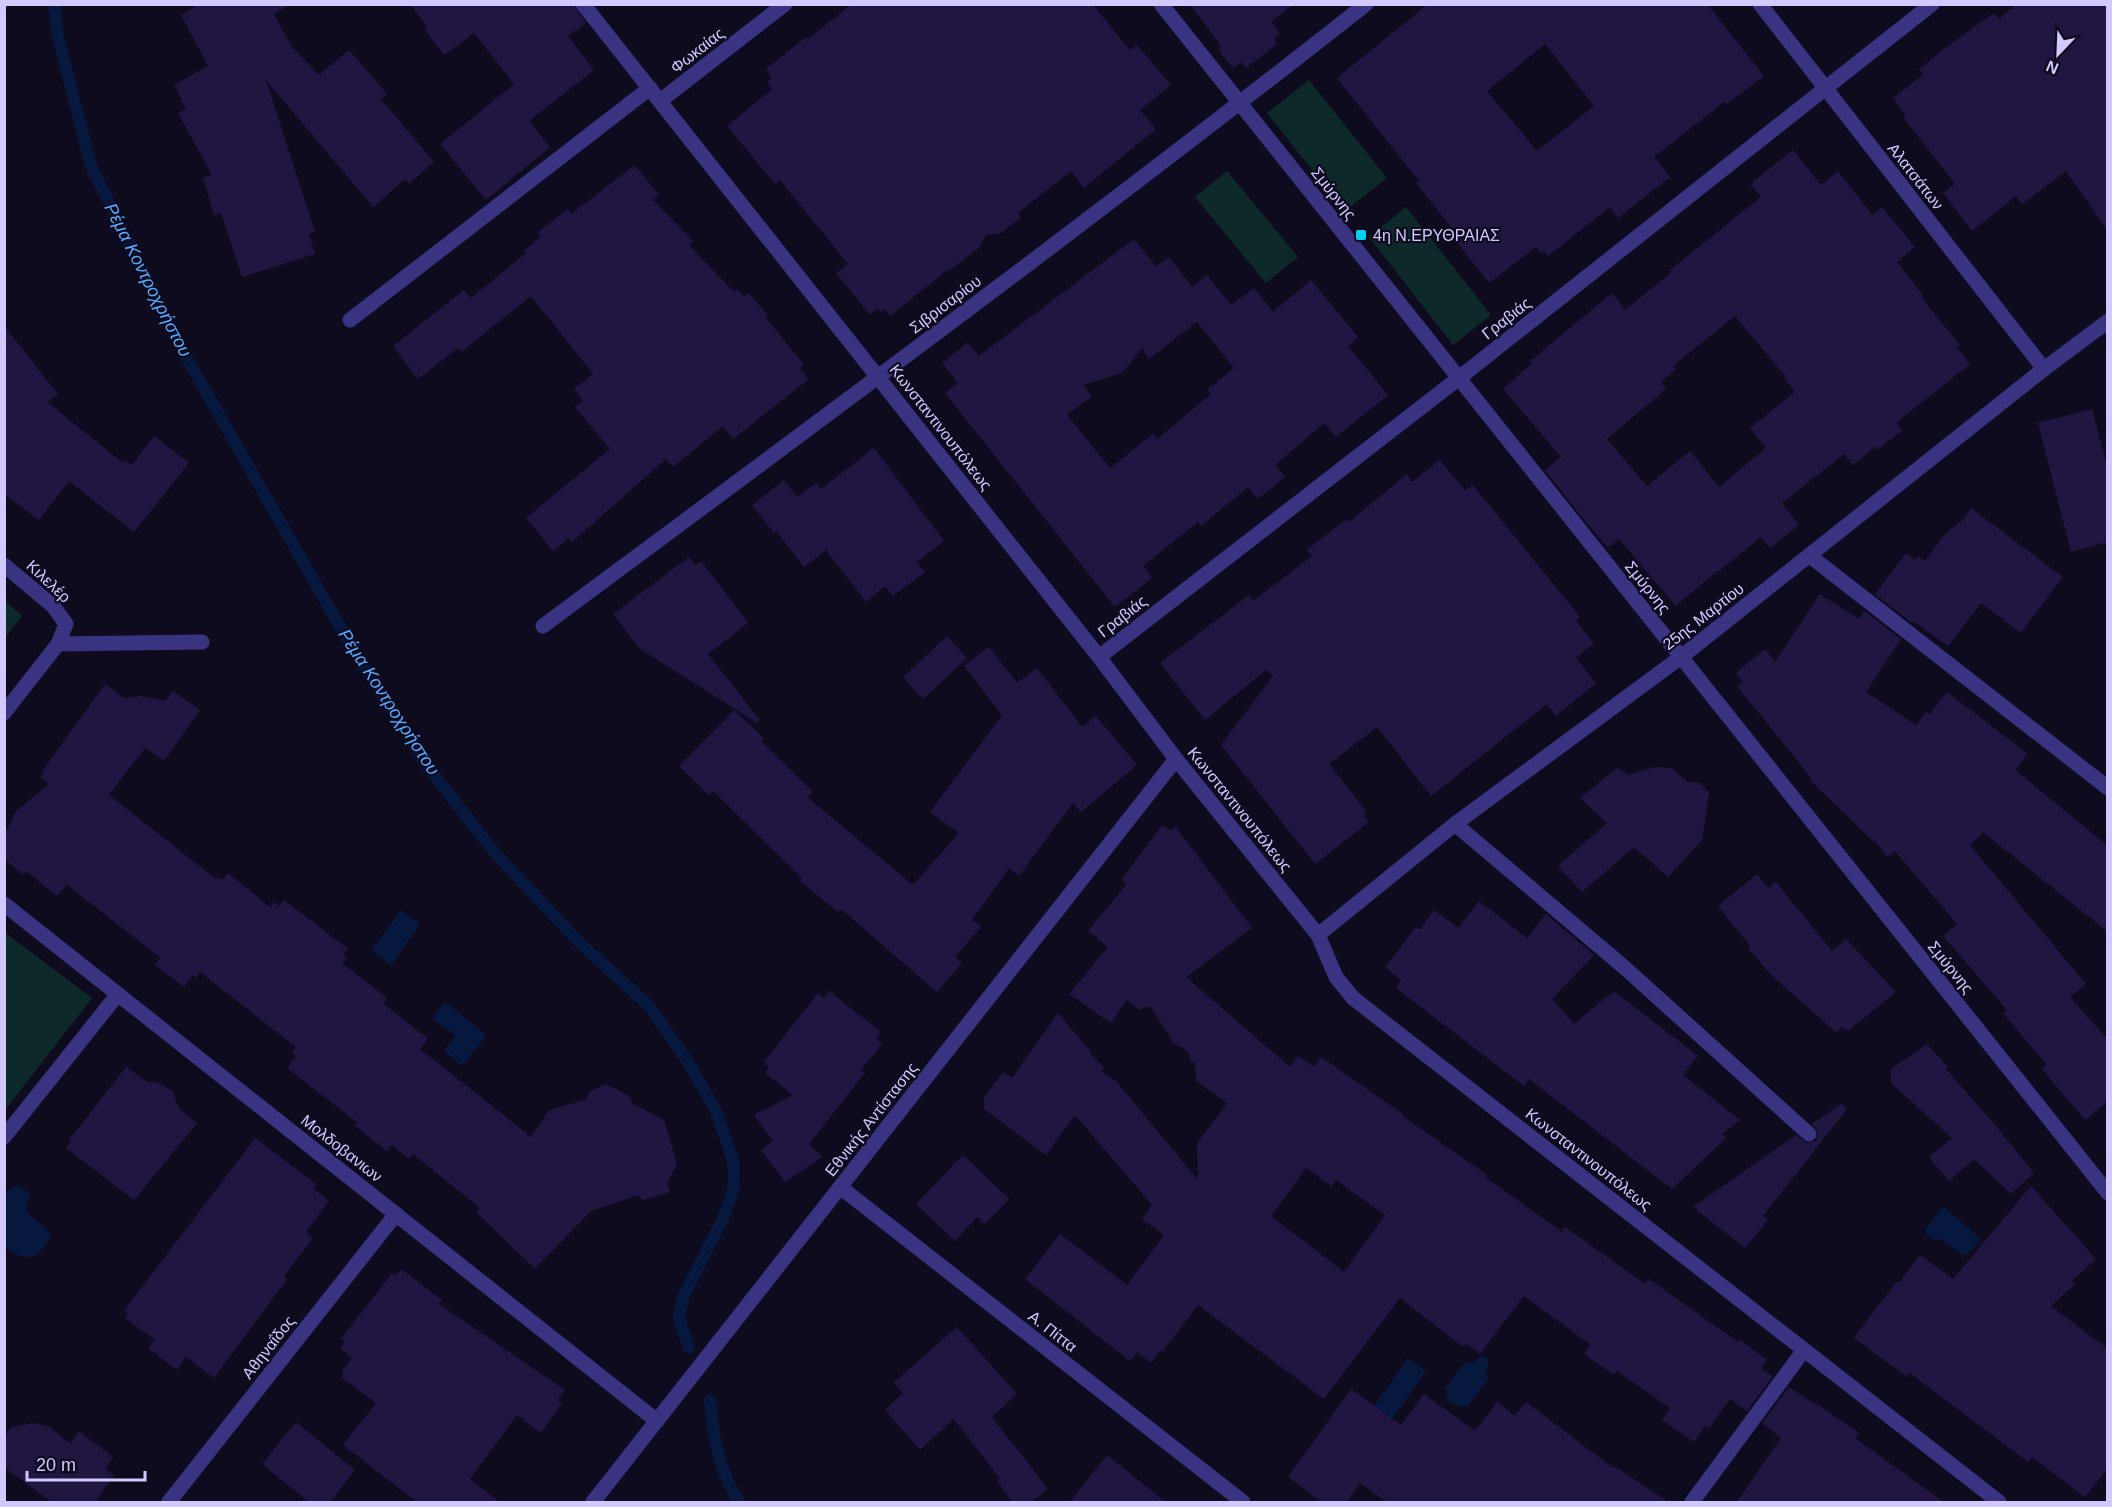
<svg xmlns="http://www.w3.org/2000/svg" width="2112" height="1507" viewBox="0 0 2112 1507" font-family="Helvetica,sans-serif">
  <rect width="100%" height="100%" fill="#0f0b1f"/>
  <g fill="#0e292a">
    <polygon points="1309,80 1387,178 1345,211 1267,113"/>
    <polygon points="1227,171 1298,257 1266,283 1195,197"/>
    <polygon points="1406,207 1491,315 1453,345 1369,237"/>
    <polygon points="5,601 22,616 5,638"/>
    <polygon points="4,932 92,998 5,1110 4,1110"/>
  </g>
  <g fill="#06183d">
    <polygon points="401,910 420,924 393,963 389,964 373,952 373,948"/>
    <polygon points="445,1002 487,1035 462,1066 444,1051 456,1036 432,1018"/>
    <path d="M19 1185 32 1196 27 1202 25 1210 51 1234C48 1245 40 1252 31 1258L18 1255 5 1246V1194L15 1186Z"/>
    <polygon points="1943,1206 1980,1238 1972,1250 1965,1256 1939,1239 1935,1240 1927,1235 1925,1230"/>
    <polygon points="1482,1356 1487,1358 1489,1365 1485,1374 1489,1378 1467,1407 1464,1405 1460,1407 1450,1402 1446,1396 1448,1393 1444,1390 1466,1361 1471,1364"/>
    <polygon points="1408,1358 1426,1371 1392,1419 1374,1406"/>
  </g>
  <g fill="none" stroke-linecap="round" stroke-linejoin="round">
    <g stroke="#06183d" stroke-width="12">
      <polyline points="54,4 58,36 91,166 184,353 347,639 425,763 495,853 579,942 650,1007 688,1062 716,1111 733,1160 734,1188 724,1216 683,1297 679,1317 689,1348"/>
      <path d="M710 1401C714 1441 718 1468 739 1502"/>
    </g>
  </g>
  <g fill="#211641" fill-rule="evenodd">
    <polygon points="200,4 291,4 274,14 292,47 319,75 349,50 387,94 381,99 434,162 409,184 405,179 373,207 266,80 315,232 309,234 315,254 242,277 221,213 214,215 203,178 212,175 178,113 186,109 174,85 208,66 181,15"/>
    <polygon points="410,4 573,4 586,23 568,36 594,70 529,121 550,147 486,200 440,144 514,84 474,33 444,55 424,29 427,26"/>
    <polygon points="852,4 1092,4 1130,50 1137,45 1171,85 1140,110 1156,129 1084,188 1071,171 1018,213 1021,217 1001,233 986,235 979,248 947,272 946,271 890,316 884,309 881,312 878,308 870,315 836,273 848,264 780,180 775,184 727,126 772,89 767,82 772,78 766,69 806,37 808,39"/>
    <polygon points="1189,4 1294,4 1271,22 1280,34 1274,39 1277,44 1246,68 1241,62 1233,68 1220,52 1220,44"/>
    <path d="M1428 4H1707L1764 76 1727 104 1724 102 1654 157 1670 177 1618 218 1610 207 1548 256 1544 251 1541 253 1536 247 1489 283 1455 240 1459 237 1416 183 1419 181 1337 78ZM1545 44 1594 106 1537 151 1487 91Z"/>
    <polygon points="2017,4 2108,4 2108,231 2066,171 2022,204 2016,196 1972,231 1943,193 1955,184 1903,117 1906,115 1893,98 1923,75 1919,69 1948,46 1994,13 1999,19"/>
    <path d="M1793 150 1821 185 1838 171 1872 215 1882 207 1915 247 1897 262 1923 295 1921 297 1960 345 1957 347 1970 364 1896 423 1902 431 1877 450 1875 447 1853 465 1844 454 1782 503 1799 525 1770 548 1761 537 1718 572 1717 571 1676 606 1619 539 1608 548 1580 515 1545 470 1561 457 1503 389 1532 363 1530 361 1612 293 1625 310 1672 272 1670 270 1761 197 1750 184ZM1735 316 1786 377 1784 378 1795 392 1750 428 1766 448 1719 487 1690 451 1647 486 1607 439 1666 389 1661 382 1676 369 1673 366Z"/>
    <polygon points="635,165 659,195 653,200 693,241 689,245 734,292 737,289 744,297 749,293 768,316 766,318 804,365 800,369 809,379 733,439 723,426 673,467 666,459 572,542 569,538 553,551 526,518 610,449 575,407 583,401 574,389 593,374 531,296 461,352 458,348 418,379 393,346 464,290 471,298 526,253 524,251 541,237 537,233 568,209 571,214"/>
    <path d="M1134 239 1156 266 1169 257 1192 287 1207 275 1231 305 1254 288 1273 312 1311 280 1358 337 1348 346 1388 395 1336 437 1324 423 1275 465 1285 477 1258 499 1248 487 1201 526 1198 522 1143 566 1152 578 1115 607 945 393 958 383 942 363 967 343 979 356ZM1197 322 1234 368 1207 390 1211 394 1157 439 1153 434 1110 468 1067 415 1092 396 1083 385 1122 373 1142 348 1149 359Z"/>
    <polygon points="4,326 58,394 47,402 123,463 125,460 132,465 154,436 189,463 134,532 69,481 39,520 4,494"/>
    <polygon points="2092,409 2108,470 2108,542 2071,552 2038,423"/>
    <polygon points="874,448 944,541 917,562 925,572 893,596 885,586 866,602 826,550 804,567 776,531 774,533 752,505 784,480 797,497 816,483 821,489"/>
    <polygon points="1440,460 1465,491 1473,485 1580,617 1576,621 1594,643 1576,658 1596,683 1556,716 1547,704 1431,796 1377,727 1329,764 1366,811 1363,814 1369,822 1315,864 1221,745 1273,676 1266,670 1205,720 1160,663 1249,595 1253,601 1312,556 1307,550 1346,519 1349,522 1407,474 1412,482"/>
    <polygon points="1971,508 2063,577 2021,633 1981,603 1948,646 1913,621 1912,623 1875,594 1906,553 1915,560 1918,556 1925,561 1946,533 1963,520"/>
    <polygon points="689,557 696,565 701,561 748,623 708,654 760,720 757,723 639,648 613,614"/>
    <polygon points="1820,594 1859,619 1864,611 1901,639 1866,692 1916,725 1926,712 1930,714 1947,692 2028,754 2015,770 2108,846 2108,932 1983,832 1970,845 2086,984 2070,997 2108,1040 2108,1101 2085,1120 2042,1069 2047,1065 2003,1013 2007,1010 1943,936 1957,924 1895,851 1887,857 1875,841 1874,842 1810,780 1812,779 1737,686 1743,682 1736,673 1765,649 1775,662"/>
    <polygon points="947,636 967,658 923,699 903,677"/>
    <polygon points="989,647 1017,683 1037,668 1082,727 1096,716 1137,765 1081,812 1073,803 1019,876 1009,868 972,920 981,927 955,957 962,963 937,992 841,909 838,912 800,881 802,878 713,791 709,795 679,766 734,710 764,738 761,741 813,792 807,797 913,885 959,833 930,812 1002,715 964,666"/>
    <polygon points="105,684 124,698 141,696 165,701 173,691 200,710 164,761 145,748 109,795 216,879 218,877 222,880 228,873 270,907 274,902 279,906 284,900 348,949 343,955 347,958 342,963 387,998 383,1003 428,1039 420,1049 531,1137 549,1110 585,1100 591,1091 606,1084 630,1096 632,1103 664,1120 677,1164 667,1183 670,1192 643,1200 638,1195 591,1211 535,1269 476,1212 480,1208 413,1154 409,1159 392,1145 387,1151 355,1126 358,1123 287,1068 296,1056 292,1053 296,1047 200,972 196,978 193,975 184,987 155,965 161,958 67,885 57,896 26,871 23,874 4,859 4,836 16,811 49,784 40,777 45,771 43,770"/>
    <polygon points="1618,767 1628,775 1656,767 1671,768 1688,782 1700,783 1709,793 1702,840 1668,877 1634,847 1582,892 1558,866 1607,823 1580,798"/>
    <path d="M1162 825 1171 830 1176 827 1252 928 1186 977 1290 1067 1298 1056 1314 1067 1321 1057 1403 1114 1402 1116 1486 1174 1485 1177 1562 1232 1565 1227 1645 1284 1649 1279 1738 1342 1740 1340 1767 1360 1761 1369 1773 1376 1747 1411 1730 1399 1709 1428 1705 1426 1694 1442 1662 1420 1670 1408 1617 1371 1614 1375 1584 1354 1591 1345 1524 1296 1480 1354 1466 1344 1463 1347 1400 1298 1324 1399 1198 1305 1162 1352 1160 1350 1151 1363 1137 1352 1130 1361 1025 1279 1060 1234 1127 1285 1164 1235 1142 1219 1152 1205 1075 1115 1046 1155 984 1109V1097L1003 1072 1012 1078 1058 1013 1091 1052 1090 1053 1104 1068 1102 1072 1116 1081 1198 1180 1197 1143 1227 1103 1196 1081 1195 1063 1190 1061 1189 1053 1173 1042 1150 1006 1140 1010 1127 1000 1111 1023 1069 994 1108 947 1088 931 1126 885 1122 879ZM1306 1168 1332 1186 1336 1180 1385 1215 1344 1272 1271 1216Z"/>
    <polygon points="1757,874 1768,888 1776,882 1832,951 1846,939 1896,992 1848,1031 1842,1027 1836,1032 1773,977 1748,948 1750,946 1718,906"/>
    <polygon points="1479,901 1527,938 1546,914 1594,955 1552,999 1574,1024 1614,991 1698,1056 1683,1075 1740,1120 1722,1134 1726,1138 1672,1189 1529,1079 1524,1086 1396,988 1401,980 1385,967 1416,927 1420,929 1434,910 1458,928"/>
    <polygon points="829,991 881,1032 876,1039 882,1044 861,1070 865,1073 809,1144 822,1157 785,1182 761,1150 773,1141 754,1115 793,1095 765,1073 769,1067 764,1062 818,993 824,998"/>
    <polygon points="1927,1044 1948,1067 1946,1069 1996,1126 2034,1173 2011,1194 1974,1159 1949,1181 1929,1157 1952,1138 1891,1083 1891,1069"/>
    <polygon points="126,1067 146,1081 159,1083 173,1092 179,1109 197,1123 134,1200 66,1148 71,1141 69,1140"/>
    <polygon points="1842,1103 1847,1109 1763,1216 1768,1220 1745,1248 1693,1207 1796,1135 1806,1143 1816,1141 1818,1132 1812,1124"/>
    <polygon points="255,1138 316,1184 313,1188 329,1201 306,1232 313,1238 284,1276 287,1279 214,1378 186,1357 177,1370 148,1348 155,1340 125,1318 128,1313 124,1311"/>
    <polygon points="963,1155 1009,1199 985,1224 977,1217 955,1241 916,1204"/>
    <polygon points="2031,1186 2096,1259 2072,1281 2075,1284 2051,1306 2108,1349 2108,1468 2085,1497 2032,1457 2028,1462 1910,1373 1907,1377 1854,1338 1897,1281 1899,1283 1920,1255 1953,1279"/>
    <polygon points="401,1269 442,1300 439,1304 565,1390 558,1400 562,1403 541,1433 517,1415 470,1479 501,1503 418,1503 343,1445 376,1403 341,1377 344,1373 342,1371 352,1358 340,1348 345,1341 341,1339 392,1273 395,1275"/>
    <polygon points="957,1327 1017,1394 992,1417 1048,1489 1030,1503 1013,1503 997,1481 1000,1479 954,1419 920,1450 885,1410 903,1393 893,1383"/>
    <polygon points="1789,1387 1816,1405 1817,1404 1859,1433 1855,1438 1945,1503 1736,1503 1781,1438 1762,1423"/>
    <polygon points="1351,1389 1401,1425 1424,1394 1475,1431 1497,1402 1515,1416 1526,1402 1612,1467 1617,1468 1670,1503 1388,1503 1360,1483 1346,1503 1323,1503 1288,1477"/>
    <polygon points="296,1422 355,1470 329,1503 310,1503 262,1464"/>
    <polygon points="32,1423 48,1426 70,1443 79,1431 113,1457 105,1469 114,1475 95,1503 53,1503 4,1467 4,1436 12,1427"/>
    <polygon points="1107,1455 1167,1503 1069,1503"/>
  </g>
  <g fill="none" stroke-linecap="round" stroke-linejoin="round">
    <polyline stroke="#393381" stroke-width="15" points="1455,824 1625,968 1809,1134"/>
    <g stroke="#393381" stroke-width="15">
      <polyline points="1161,4 2108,1193"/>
      <polyline points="1760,4 2044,369"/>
      <polyline points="660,101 785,4"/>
      <polyline points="350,320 650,88"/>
      <polyline points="1810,556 2108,788"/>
      <polyline points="4,565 53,606 66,624 58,644 4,713"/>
      <path d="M543 626C819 421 1096 217 1366 4"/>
      <polyline points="58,644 202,642"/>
      <polyline points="1099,657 1459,378 1932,4"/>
      <polyline points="4,904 657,1421"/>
      <polyline points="1318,935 1455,824 1681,657 2044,369 2108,321"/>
      <polyline points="4,1137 118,994"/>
      <polyline points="840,1187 1243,1502"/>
      <polyline points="169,1502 396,1214"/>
      <polyline points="593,1502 1176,759"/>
      <polyline points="1692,1502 1804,1350"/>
    </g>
    <polyline stroke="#393381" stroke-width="15" points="583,4 1099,657 1176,759 1318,935 1336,977 1353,998 1999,1502"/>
  </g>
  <rect fill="#00d2f4" stroke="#0f0b1f" stroke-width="2" x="1355" y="229" width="12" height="12" rx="3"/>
  <g text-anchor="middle" stroke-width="4.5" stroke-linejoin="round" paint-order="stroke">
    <g font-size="16" fill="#d2c9ff" stroke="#0f0b1f">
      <text transform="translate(697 50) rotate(-38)" y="6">Φωκαίας</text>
      <text transform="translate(1916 176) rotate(52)" y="6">Αλατσάτων</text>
      <text transform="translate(1334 193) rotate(52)" y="6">Σμύρνης</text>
      <text transform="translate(945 304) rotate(-37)" y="6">Σιβρισαρίου</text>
      <text transform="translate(1506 318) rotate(-38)" y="6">Γραβιάς</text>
      <text transform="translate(941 427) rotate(52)" y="6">Κωνσταντινουπόλεως</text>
      <text transform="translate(49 581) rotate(43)" y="6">Κιλελέρ</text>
      <text transform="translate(1648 587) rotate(51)" y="6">Σμύρνης</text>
      <text transform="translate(1122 616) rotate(-38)" y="6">Γραβιάς</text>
      <text transform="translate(1703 616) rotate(-38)" y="6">25ης Μαρτίου</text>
      <text transform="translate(1240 809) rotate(51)" y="6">Κωνσταντινουπόλεως</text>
      <text transform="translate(1951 967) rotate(51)" y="6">Σμύρνης</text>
      <text transform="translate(871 1119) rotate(-52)" y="6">Εθνικής Αντίστασης</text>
      <text transform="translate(342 1148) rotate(38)" y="6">Μολδοβανιων</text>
      <text transform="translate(1589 1159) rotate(38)" y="6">Κωνσταντινουπόλεως</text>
      <text transform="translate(1053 1331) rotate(38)" y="6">Α. Πίττα</text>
      <text transform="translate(268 1347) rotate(-52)" y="6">Αθηναΐδος</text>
    </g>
    <g font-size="16" fill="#d2c9ff" stroke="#0f0b1f" text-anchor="start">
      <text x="1373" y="241">4η Ν.ΕΡΥΘΡΑΙΑΣ</text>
    </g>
    <g font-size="18" font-style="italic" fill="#57aaff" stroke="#0f0b1f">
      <text transform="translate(148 280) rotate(63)" y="6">Ρέμα Κοντροχρήστου</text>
      <text transform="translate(389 702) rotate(57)" y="6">Ρέμα Κοντροχρήστου</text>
    </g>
  </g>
  <rect width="2112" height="1507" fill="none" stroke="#d2c9ff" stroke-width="12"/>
  <g transform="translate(2058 54) rotate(203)" stroke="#0f0b1f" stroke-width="4.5" paint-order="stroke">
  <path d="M0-4.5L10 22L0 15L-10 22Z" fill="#d2c9ff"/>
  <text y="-9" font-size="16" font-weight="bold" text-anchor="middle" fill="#d2c9ff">N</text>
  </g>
  <path d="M27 1471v9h118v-9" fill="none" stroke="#d2c9ff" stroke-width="3"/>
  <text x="36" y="1471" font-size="18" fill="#d2c9ff" stroke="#0f0b1f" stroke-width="4.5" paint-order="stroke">20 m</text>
</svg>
